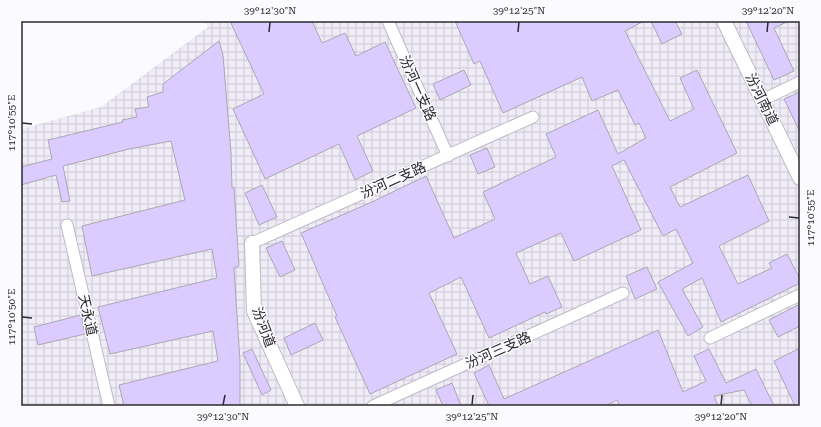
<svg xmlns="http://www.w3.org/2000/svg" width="821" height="427" viewBox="0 0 821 427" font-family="'Roboto Serif','Noto Sans SC',serif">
  <defs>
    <pattern id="industrial-grid" width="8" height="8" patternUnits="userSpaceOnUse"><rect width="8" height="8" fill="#efecf8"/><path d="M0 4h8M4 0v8" fill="none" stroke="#cdcbd5"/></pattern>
  </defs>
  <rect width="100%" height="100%" fill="#fbfaff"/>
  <polygon fill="url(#industrial-grid)" points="205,21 800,21 800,406 21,406 21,129 101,107 208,27"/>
  <g fill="#dbcbff" stroke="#aba8b4">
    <polygon points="230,21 312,21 322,43 345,33 356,56 385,42 416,108 357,136 373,171 355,180 339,144 265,179 233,109 264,94"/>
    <polygon points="455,21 644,21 625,31 670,121 694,109 680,78 697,70 737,153 670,187 680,207 748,175 769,221 719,246 738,284 772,268 769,263 787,254 800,279 800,283 721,322 702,278 682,289 703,327 688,336 658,282 693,263 676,229 663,236 624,160 612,166 641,230 574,261 561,233 516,253 530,284 548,276 562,307 546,314 545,312 489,338 461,277 429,293 457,354 370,394 335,317 337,316 301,233 374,201 426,176 454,238 495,219 483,192 556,157 546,134 598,110 618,154 646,138 639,123 635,125 618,90 592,101 582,77 503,113 480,61 474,64"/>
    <polygon points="651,21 675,21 682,34 662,44"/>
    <polygon points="746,21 789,21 774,28 794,71 774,80"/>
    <polygon points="219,41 223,55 231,153 232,188 234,187 239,266 234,268 240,361 240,406 124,406 119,385 218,361 213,331 110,354 98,307 217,278 212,249 92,276 82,226 185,200 171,141 129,149 63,166 70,201 62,202 56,175 21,185 21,167 52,159 48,140 123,122 122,120 137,117 135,109 149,107 147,97 163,92 163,84"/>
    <polygon points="464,70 471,85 440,100 433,84"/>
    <polygon points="800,92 800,132 784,99"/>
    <polygon points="487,148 495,167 478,174 470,155"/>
    <polygon points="262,185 277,217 259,225 245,193"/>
    <polygon points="282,241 295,270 280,277 266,248"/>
    <polygon points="647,267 657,289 635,299 626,276"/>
    <polygon points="800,304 800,326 778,337 769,320"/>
    <polygon points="81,315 85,334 38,345 34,327"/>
    <polygon points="315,323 323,340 291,355 284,338"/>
    <polygon points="658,330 683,392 706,381 694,356 709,349 726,383 756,369 774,406 752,406 744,390 714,396 718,406 620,406 617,400 605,406 489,406 474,373 489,365 504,399"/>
    <polygon points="800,348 800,406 795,406 774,361"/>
    <polygon points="252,349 271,390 262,395 243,353"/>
    <polygon points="452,383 461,406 443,406 436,390"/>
  </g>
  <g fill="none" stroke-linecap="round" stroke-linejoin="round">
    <defs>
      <g id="minor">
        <polyline points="388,21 448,156"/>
        <polyline points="762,100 800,82"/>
        <polyline points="67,225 109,406"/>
        <polyline points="252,243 533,117"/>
        <polyline points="710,338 800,295"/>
        <polyline points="373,406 623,293"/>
      </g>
      <g id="tertiary">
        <polyline points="724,21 800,178"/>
        <polyline points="252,243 254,311 297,406"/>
      </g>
    </defs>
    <use href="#minor" stroke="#bebbc7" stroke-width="13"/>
    <use href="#tertiary" stroke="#bebbc7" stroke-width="16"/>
    <use href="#minor" stroke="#fff" stroke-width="11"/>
    <use href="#tertiary" stroke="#fff" stroke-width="14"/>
  </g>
  <path fill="none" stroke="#2b2a2e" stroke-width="1.5" d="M269 32 270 22M518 32 519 22M767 32 768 22M22 123 32 124M789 217 799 218M22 317 32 318M223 405 225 395M472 405 473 395M721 405 722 395"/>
  <g text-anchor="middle" stroke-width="3" stroke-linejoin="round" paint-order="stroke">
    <g font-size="14" fill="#2b2a2e" stroke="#fbfaff">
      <text transform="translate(418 88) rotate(66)" y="5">汾河一支路</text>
      <text transform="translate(762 99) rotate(64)" y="5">汾河南道</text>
      <text transform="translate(393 180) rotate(-24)" y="5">汾河二支路</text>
      <text transform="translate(88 315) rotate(77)" y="5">天永道</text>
      <text transform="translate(264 327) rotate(70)" y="5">汾河道</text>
      <text transform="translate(498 350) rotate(-24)" y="5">汾河三支路</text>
    </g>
  </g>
  <rect width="821" height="427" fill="none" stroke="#fbfaff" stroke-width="44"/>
  <rect x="22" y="22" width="777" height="383" fill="none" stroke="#2b2a2e" stroke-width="1.5"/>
  <g font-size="10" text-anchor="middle" fill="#2b2a2e">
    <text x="270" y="14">39°12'30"N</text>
    <text x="519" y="14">39°12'25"N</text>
    <text x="768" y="14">39°12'20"N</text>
    <text transform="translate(11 123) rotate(-90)" y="4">117°10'55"E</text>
    <text transform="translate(810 218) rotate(-90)" y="4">117°10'55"E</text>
    <text transform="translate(11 317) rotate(-90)" y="4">117°10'50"E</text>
    <text x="223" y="420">39°12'30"N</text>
    <text x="472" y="420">39°12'25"N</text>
    <text x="721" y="420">39°12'20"N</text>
  </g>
</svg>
